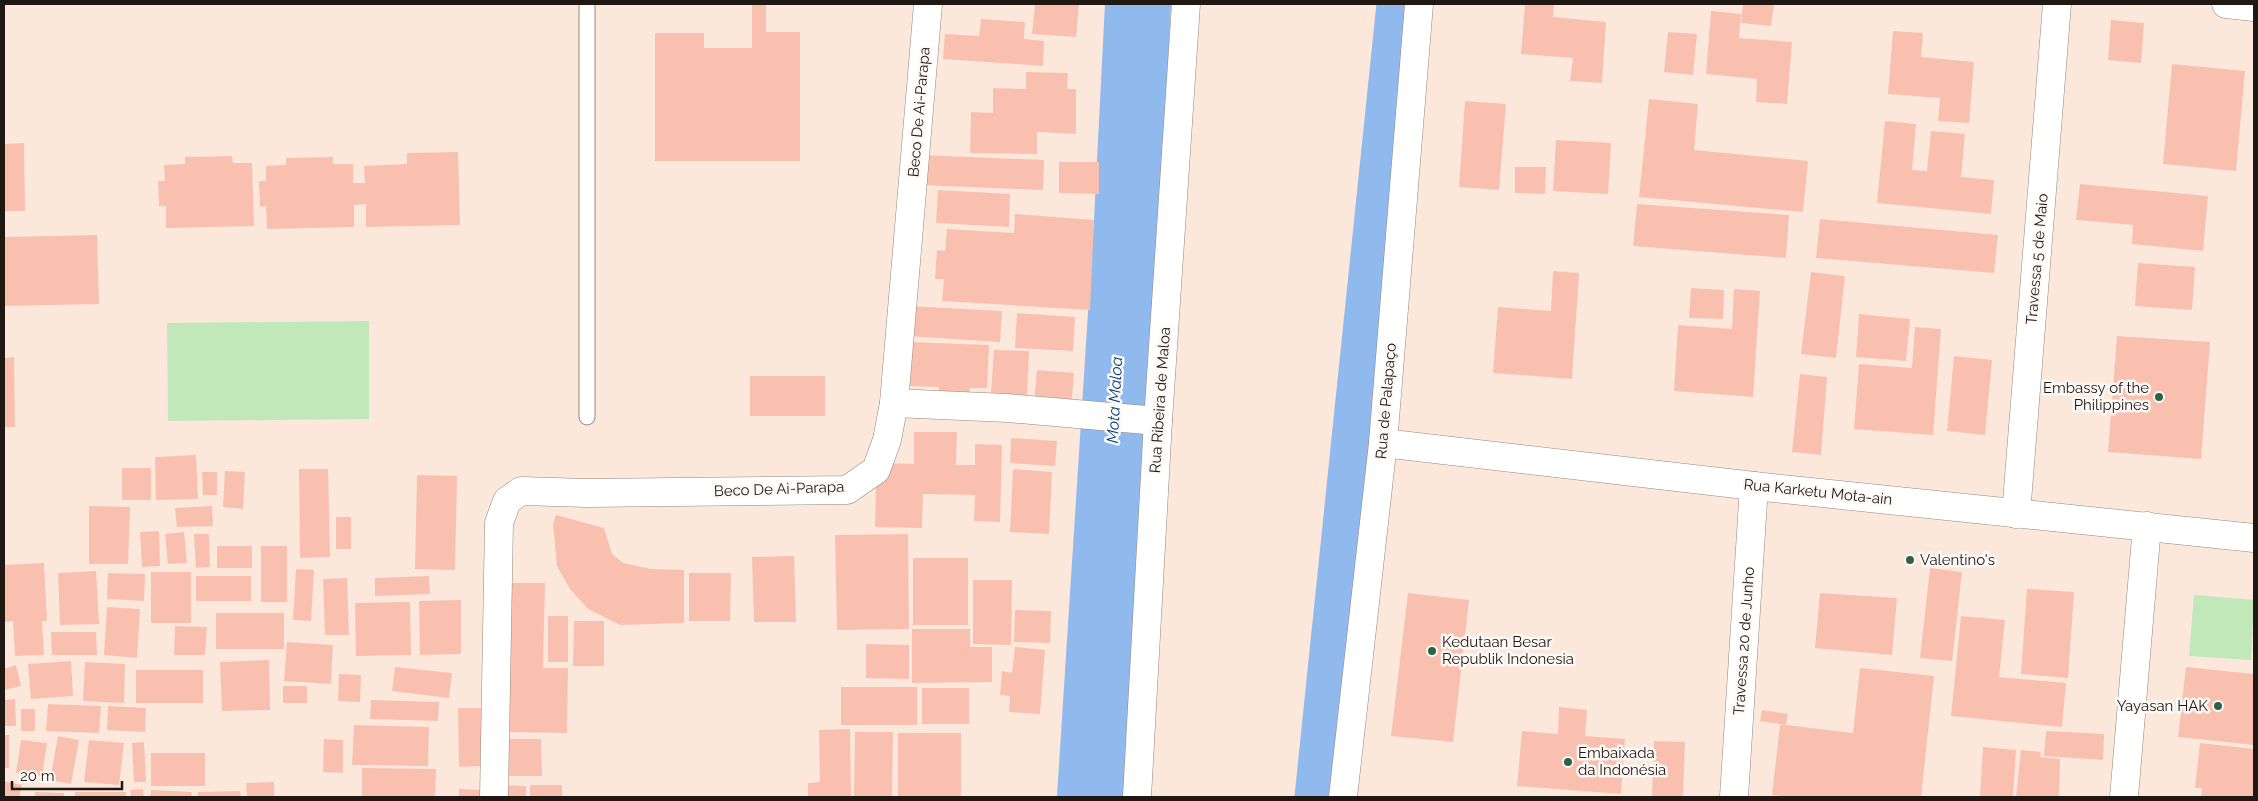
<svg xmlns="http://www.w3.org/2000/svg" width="2258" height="801" viewBox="0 0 2258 801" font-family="Raleway,sans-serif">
  <rect width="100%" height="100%" fill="#fce8db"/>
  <g fill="#c1e8b9">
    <polygon points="369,321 369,419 168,421 167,323"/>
    <polygon points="2194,595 2254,600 2251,660 2189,656"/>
  </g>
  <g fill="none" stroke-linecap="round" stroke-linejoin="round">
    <polyline stroke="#90baee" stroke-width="11" points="1104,797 1151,4"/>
    <polyline stroke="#90baee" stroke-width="39" points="1314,797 1396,4"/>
    <polyline stroke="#90baee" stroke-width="66" points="1090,797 1127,220 1138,4"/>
  </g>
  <g fill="#fac0af">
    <polygon points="752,4 766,4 766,32 800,32 800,161 655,161 655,33 704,33 704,48 752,48"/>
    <polygon points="1035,4 1079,4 1076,37 1032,34"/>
    <polygon points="1525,4 1554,4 1553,17 1606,22 1602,83 1570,81 1573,58 1521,54"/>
    <polygon points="1743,4 1774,4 1771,26 1741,23"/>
    <polygon points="1711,11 1741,14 1739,38 1792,42 1787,104 1756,102 1757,79 1706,74"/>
    <polygon points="981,19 1025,22 1024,39 1044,41 1043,66 943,59 945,34 979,36"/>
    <polygon points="2111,20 2144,23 2141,63 2108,60"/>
    <polygon points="1893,31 1923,33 1921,57 1974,62 1969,123 1938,121 1940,98 1888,94"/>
    <polygon points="1668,32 1697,34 1693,75 1664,72"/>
    <polygon points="2172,64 2245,71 2236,171 2163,164"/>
    <polygon points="1026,72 1068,73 1067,89 1076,89 1076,134 1037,132 1037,154 970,153 971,112 993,113 993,88 1026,89"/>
    <polygon points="1649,99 1698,104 1694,150 1808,161 1803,212 1639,197"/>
    <polygon points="1465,101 1506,104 1499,190 1459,187"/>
    <polygon points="1885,121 1916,124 1912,170 1927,171 1931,131 1965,134 1961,177 1994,180 1991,214 1877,203"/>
    <polygon points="1556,140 1611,143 1608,194 1553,191"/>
    <polygon points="24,143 25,211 4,211 4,144"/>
    <polygon points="458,152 460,225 366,227 366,204 354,205 354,227 267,229 266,206 260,207 259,181 266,181 266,166 286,165 286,158 333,157 333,164 353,164 353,183 365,183 364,166 407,164 407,153"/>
    <polygon points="921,155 1044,160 1043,190 920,185"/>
    <polygon points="232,156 233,163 252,163 254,226 166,228 166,206 159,206 158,181 165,181 164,165 185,164 185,157"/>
    <polygon points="1059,162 1099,162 1099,194 1059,193"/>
    <polygon points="1515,167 1546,167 1545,194 1515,193"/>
    <polygon points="2080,184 2208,196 2203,251 2132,244 2133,225 2076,220"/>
    <polygon points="938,190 1010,194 1009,227 936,223"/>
    <polygon points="1637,204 1789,215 1786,258 1633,246"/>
    <polygon points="1015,214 1094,220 1090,310 942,301 944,279 935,279 937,250 945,251 947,229 1014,233"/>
    <polygon points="1820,219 1998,235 1994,273 1816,258"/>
    <polygon points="97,235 99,304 4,306 4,237"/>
    <polygon points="2138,263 2195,267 2192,310 2135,306"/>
    <polygon points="1553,271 1579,273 1572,379 1493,373 1498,307 1551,311"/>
    <polygon points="1811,272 1845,276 1836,358 1801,354"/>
    <polygon points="1691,288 1724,290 1723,319 1689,318"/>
    <polygon points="1734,289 1760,291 1753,397 1674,391 1678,325 1732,329"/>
    <polygon points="909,306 1002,311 1000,342 908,336"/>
    <polygon points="1017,313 1075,317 1073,351 1015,348"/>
    <polygon points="1859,314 1910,319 1906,361 1856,357"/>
    <polygon points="1915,327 1941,329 1933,435 1854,429 1859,364 1912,368"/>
    <polygon points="2117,336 2210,342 2201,459 2108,452"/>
    <polygon points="909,342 989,345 987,388 970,388 969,401 938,400 939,387 908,386"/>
    <polygon points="994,350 1029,351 1027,395 991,393"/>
    <polygon points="1954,356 1992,360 1985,435 1947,431"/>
    <polygon points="14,357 15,427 4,427 4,358"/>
    <polygon points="1037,370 1074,373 1071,408 1034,404"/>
    <polygon points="1800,374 1827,377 1821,455 1792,452"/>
    <rect x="750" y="376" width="75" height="40"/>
    <polygon points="914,432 957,432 956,465 975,465 975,444 1002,445 1000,522 974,521 975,495 923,494 922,528 875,527 876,483 879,463 914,464"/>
    <polygon points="1011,438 1057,441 1055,466 1010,463"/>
    <polygon points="196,455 198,499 156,500 155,457"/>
    <rect x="122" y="468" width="29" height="32"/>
    <polygon points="299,469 328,469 330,557 300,558"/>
    <polygon points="1013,469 1052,472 1049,534 1010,532"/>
    <polygon points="225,471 245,472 243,509 223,507"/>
    <polygon points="202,472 217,472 217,495 203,495"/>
    <polygon points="417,475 457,476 455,570 415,569"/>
    <polygon points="89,506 130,507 128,564 89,564"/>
    <polygon points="212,506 213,526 177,527 175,508"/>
    <polygon points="556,515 604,528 612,554 623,563 651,569 684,570 684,623 620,625 588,609 570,589 557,566 553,524"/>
    <rect x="336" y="517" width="15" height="32"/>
    <polygon points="159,531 160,566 142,567 140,532"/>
    <polygon points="184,532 187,563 168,564 165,534"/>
    <polygon points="194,534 209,534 210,567 196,568"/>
    <polygon points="908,534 909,629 837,630 835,535"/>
    <rect x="217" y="546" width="35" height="22"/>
    <rect x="261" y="546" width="26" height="56"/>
    <polygon points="794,556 796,622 754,622 752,557"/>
    <rect x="913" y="558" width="55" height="67"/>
    <polygon points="44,563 47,621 42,621 44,655 15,656 13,621 4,622 4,565"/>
    <polygon points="1930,568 1962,572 1952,661 1920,658"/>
    <polygon points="296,569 314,570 311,621 293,620"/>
    <polygon points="96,571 99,624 60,625 58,573"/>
    <rect x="151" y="572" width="40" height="51"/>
    <polygon points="108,573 145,574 144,601 107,599"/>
    <polygon points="689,573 731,573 730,621 689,621"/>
    <rect x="196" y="576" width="55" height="25"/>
    <polygon points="429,576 430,594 375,596 375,578"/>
    <polygon points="347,578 349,635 325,635 323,579"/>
    <polygon points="973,580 1012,580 1011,645 973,644"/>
    <polygon points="502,583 545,583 543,668 568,668 567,733 500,732"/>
    <polygon points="2027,589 2074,592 2068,678 2021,674"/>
    <polygon points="1408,593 1469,600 1453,742 1391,736"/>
    <polygon points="1820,593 1897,598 1892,655 1815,648"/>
    <polygon points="461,600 461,654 420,655 419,601"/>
    <polygon points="410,602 411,655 356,656 355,603"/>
    <polygon points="107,607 140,609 137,658 104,655"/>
    <polygon points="1015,610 1051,611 1050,643 1014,642"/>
    <rect x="216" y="613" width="68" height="36"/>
    <rect x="548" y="616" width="20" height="46"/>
    <polygon points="1961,616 2005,620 1999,677 2066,683 2062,727 1951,716"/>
    <polygon points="574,621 604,621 604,666 573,666"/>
    <polygon points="175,626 207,627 205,655 174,655"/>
    <polygon points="912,629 970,629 970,647 992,647 992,682 912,683"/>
    <polygon points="51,632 96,632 97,655 52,655"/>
    <polygon points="287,642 333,645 331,684 284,681"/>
    <polygon points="866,644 909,645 909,679 866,678"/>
    <polygon points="1015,647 1045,650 1040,714 1009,712 1010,696 1000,695 1002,671 1012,673"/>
    <polygon points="269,660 270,710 222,711 220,662"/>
    <polygon points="71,661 73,696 31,699 28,664"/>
    <polygon points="85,662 125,664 124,703 83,701"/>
    <polygon points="16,665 21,686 4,690 4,669"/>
    <polygon points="395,667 452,673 449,698 392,691"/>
    <polygon points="2186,667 2254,674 2254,745 2178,737"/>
    <polygon points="1860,668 1934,676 1921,797 1792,797 1772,795 1780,725 1786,725 1760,721 1762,710 1788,714 1786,725 1853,733"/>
    <rect x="136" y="670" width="67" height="33"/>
    <polygon points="339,674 361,675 360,702 338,701"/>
    <rect x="283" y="686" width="24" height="17"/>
    <rect x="841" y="687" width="76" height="38"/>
    <rect x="922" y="688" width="47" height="36"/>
    <polygon points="15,699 16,726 4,726 4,700"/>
    <polygon points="371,700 439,702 438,721 370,719"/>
    <polygon points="48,704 101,706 99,733 46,731"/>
    <polygon points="108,706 146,708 145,732 107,730"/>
    <polygon points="1559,707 1587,710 1585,736 1625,739 1621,794 1517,786 1522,731 1558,734"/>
    <polygon points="458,708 486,708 482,766 459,767"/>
    <rect x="21" y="709" width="14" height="22"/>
    <polygon points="354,725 429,727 428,766 352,765"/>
    <polygon points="850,729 851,797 808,797 808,783 820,782 819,730"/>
    <polygon points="2046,731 2104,734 2103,760 2044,756"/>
    <polygon points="855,732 893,732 892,797 854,797"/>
    <rect x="898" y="733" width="63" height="64"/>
    <rect x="4" y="735" width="5" height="33"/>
    <polygon points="58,736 79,740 71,784 50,780"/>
    <polygon points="324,739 343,740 343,773 323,772"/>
    <polygon points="501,739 541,739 542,776 501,776"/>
    <polygon points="21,740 47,743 42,776 16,773"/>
    <polygon points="89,740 124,743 119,785 84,782"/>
    <polygon points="1654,741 1685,742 1683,797 1652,797"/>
    <polygon points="144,742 146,782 134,782 132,743"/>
    <polygon points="2200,743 2254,749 2254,797 2201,797 2202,788 2195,788"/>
    <polygon points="1983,747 2016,750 2013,797 1980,797"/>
    <polygon points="2021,750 2041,752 2040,757 2060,759 2059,797 2016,797"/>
    <rect x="151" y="753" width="54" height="33"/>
    <polygon points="362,768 436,769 435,797 362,797"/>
    <polygon points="4,781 22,785 19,797 4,797"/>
    <polygon points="274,782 274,797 247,797 246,783"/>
    <polygon points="499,785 526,786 526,797 499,797"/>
    <rect x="530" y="785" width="32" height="12"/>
    <polygon points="143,789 144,797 131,797 130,790"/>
    <polygon points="459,789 481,790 481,797 459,797"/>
    <polygon points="151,790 192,792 191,797 150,797"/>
    <polygon points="240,791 241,797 198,797 198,792"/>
    <polygon points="35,792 64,793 64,797 35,797"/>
    <rect x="75" y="792" width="51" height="5"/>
  </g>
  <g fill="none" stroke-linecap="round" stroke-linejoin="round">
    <defs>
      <polyline id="service" points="587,4 587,417"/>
      <g id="minor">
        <polyline points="2226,4 2254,7"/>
        <polyline points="894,403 1007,408 1158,421"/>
        <polyline points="2016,514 2057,4"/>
        <polyline points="494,797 499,523 507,501 521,491 587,493 847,490 876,470 887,440 894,403 928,4"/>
        <polyline points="1137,797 1158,421 1186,4"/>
        <polyline points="1734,797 1754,486"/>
        <polyline points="2124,797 2147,526"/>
      </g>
      <g id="tertiary">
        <polyline points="1383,443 1754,486 2254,538"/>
        <polyline points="1343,797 1383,443 1419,4"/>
      </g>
    </defs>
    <use href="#service" stroke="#98867a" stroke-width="17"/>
    <use href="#minor" stroke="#98867a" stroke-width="29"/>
    <use href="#tertiary" stroke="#98867a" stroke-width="29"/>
    <use href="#service" stroke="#fff" stroke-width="15"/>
    <use href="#minor" stroke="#fff" stroke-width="28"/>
    <use href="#tertiary" stroke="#fff" stroke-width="28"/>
  </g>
  <g fill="#2c6249" stroke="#fdf9f6" stroke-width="2">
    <circle cx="2159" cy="397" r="5"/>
    <circle cx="1910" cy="560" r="5"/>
    <circle cx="1432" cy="651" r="5"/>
    <circle cx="2218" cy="706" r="5"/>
    <circle cx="1568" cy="762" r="5"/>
  </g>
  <g text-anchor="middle" stroke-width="5" stroke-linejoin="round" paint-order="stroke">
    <g font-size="15" fill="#1f1813" stroke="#fdf9f6">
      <text transform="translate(919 112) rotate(-85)" y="5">Beco De Ai-Parapa</text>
      <text transform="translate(2037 259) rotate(-85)" y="5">Travessa 5 de Maio</text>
      <text transform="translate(1160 400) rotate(-86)" y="5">Rua Ribeira de Maloa</text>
      <text transform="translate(1386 401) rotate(-85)" y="5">Rua de Palapaço</text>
      <text transform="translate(779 489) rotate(-2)" y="5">Beco De Ai-Parapa</text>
      <text transform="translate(1818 492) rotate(6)" y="5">Rua Karketu Mota-ain</text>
      <text transform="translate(1744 641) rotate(-86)" y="5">Travessa 20 de Junho</text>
    </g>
    <g font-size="15" fill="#1f1813" stroke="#fdf9f6" text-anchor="start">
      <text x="2149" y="393" text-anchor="end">Embassy of the<tspan x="2149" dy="17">Philippines</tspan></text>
      <text x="1920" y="565">Valentino's</text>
      <text x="1442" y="647">Kedutaan Besar<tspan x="1442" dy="17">Republik Indonesia</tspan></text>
      <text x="2208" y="711" text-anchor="end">Yayasan HAK</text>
      <text x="1578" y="758">Embaixada<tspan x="1578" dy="17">da Indonésia</tspan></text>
    </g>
    <g font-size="16" font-style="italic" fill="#02407d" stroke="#fdf9f6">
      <text transform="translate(1114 400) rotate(-87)" y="6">Mota Maloa</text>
    </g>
  </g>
  <rect width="2258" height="801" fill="none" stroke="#1f1813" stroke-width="10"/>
  <path d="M12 781v8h110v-8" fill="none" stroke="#1f1813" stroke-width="2.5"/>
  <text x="20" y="781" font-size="15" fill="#1f1813" stroke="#fdf9f6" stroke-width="4" paint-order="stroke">20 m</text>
</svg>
